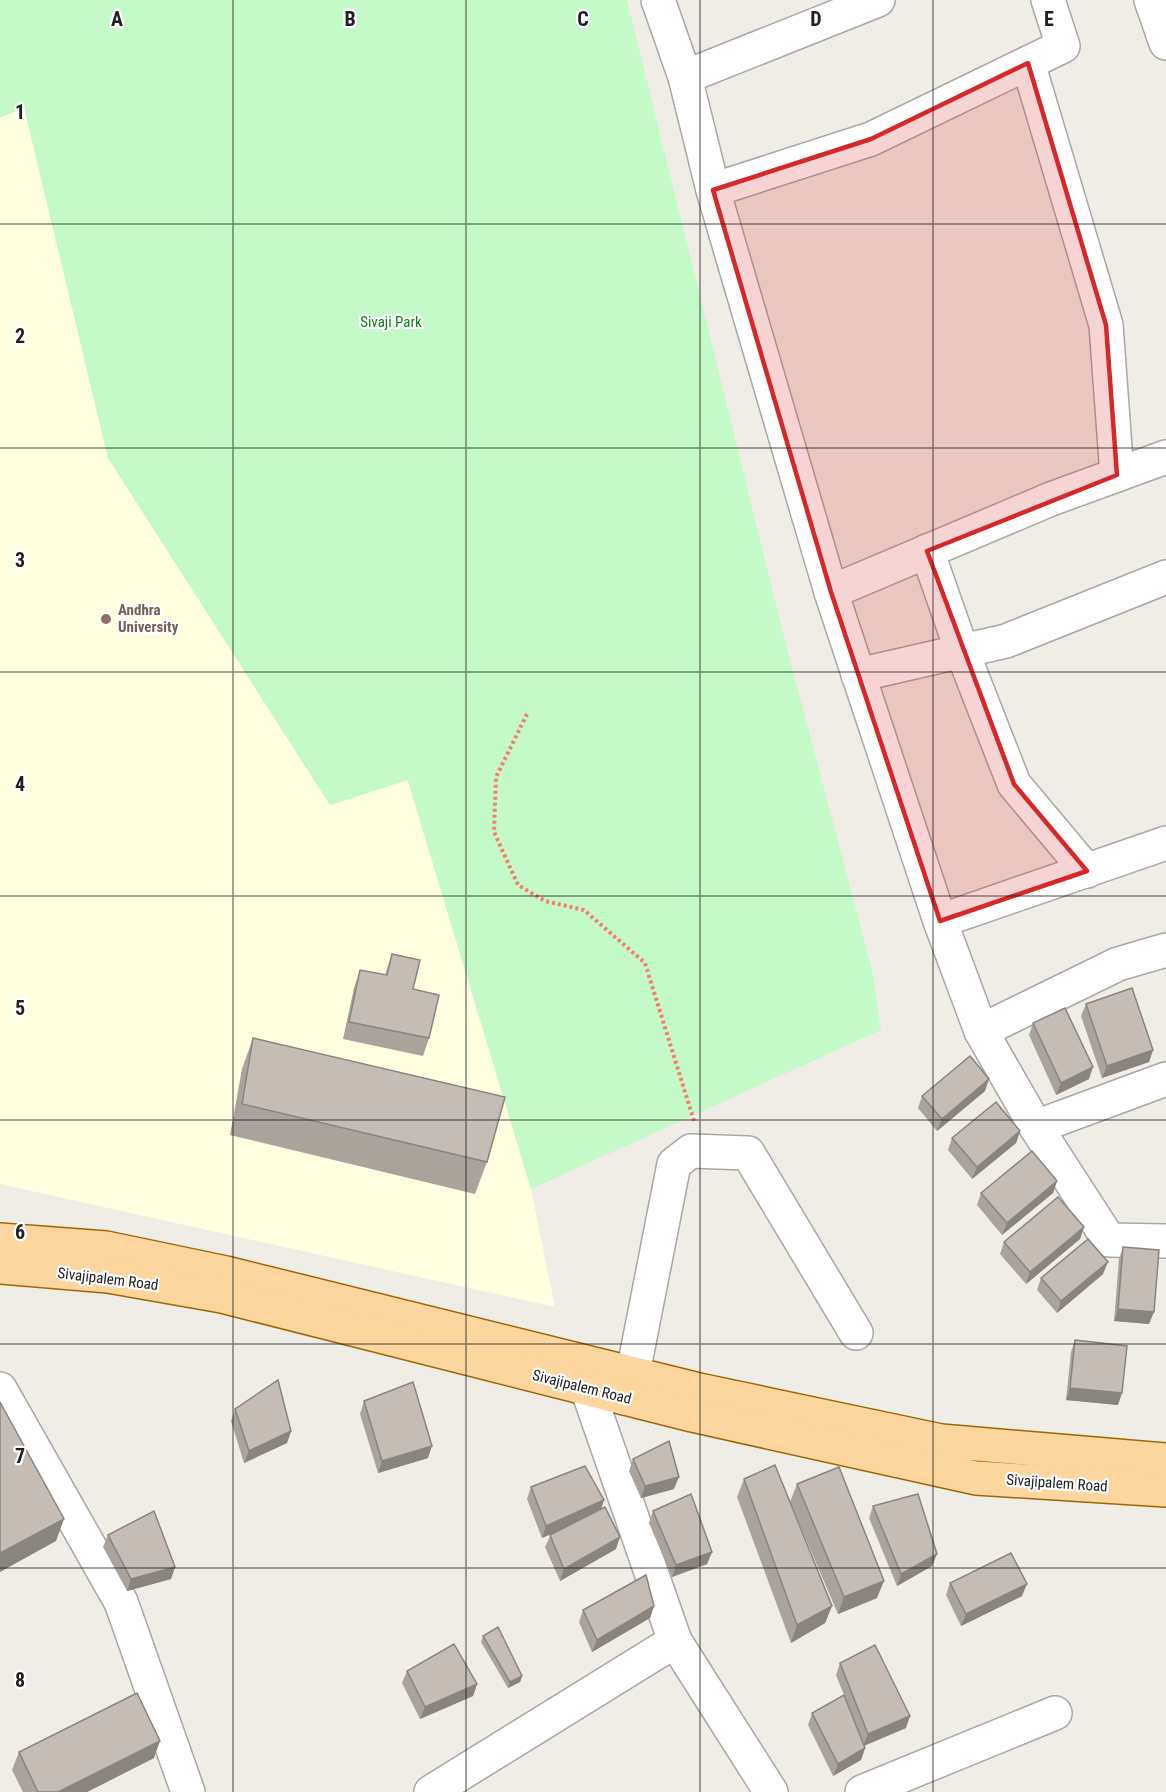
<svg xmlns="http://www.w3.org/2000/svg" width="1166" height="1792" viewBox="0 0 1166 1792" font-family="'Roboto Condensed',sans-serif">
  <rect width="100%" height="100%" fill="#f0ede6"/>
  <polygon fill="#ffffe0" points="24,107 108,458 330,805 407,779 531,1189 555,1307 0,1184 0,118"/>
  <polygon fill="#c3fac8" points="0,0 627,0 784,637 872,970 881,1030 531,1189 408,780 330,805 108,458 24,107 0,118"/>
  <g fill="none" stroke-linecap="round" stroke-linejoin="round">
    <defs>
      <g id="minor">
        <polyline points="658,0 685,77"/>
        <polyline points="878,0 685,77 713,190 831,592 940,921 981,1031 1036,1127 1109,1240 1166,1241"/>
        <polyline points="1151,0 1166,43"/>
        <polyline points="1028,63 1106,325 1117,475"/>
        <polyline points="713,190 871,139 1063,46 1048,0"/>
        <polyline points="927,551 962,651 1014,784 1087,871"/>
        <polyline points="831,592 1051,499 1166,457"/>
        <polyline points="858,675 1006,641 1166,577"/>
        <polyline points="940,921 1166,843"/>
        <polyline points="981,1031 1118,964 1166,950"/>
        <polyline points="1036,1127 1166,1079"/>
        <polyline points="591,1364 587,1388 675,1641"/>
        <polyline points="0,1389 121,1602 188,1792"/>
        <polyline points="624,1398 633,1373 674,1164 691,1151 748,1153 856,1333"/>
        <polyline points="431,1792 675,1641 771,1792"/>
        <polyline points="862,1792 1055,1713"/>
      </g>
      <g id="major">
        <polyline points="0,1240 106,1248 226,1273 699,1390 941,1441 1166,1460"/>
        <polyline points="0,1267 108,1276 222,1296 692,1415 976,1478 1166,1490"/>
      </g>
    </defs>
    <use href="#minor" stroke="#a7a7a7" stroke-width="36"/>
    <use href="#major" stroke="#9b6900" stroke-width="36"/>
    <polyline stroke="#fb7c6c" stroke-width="4" stroke-dasharray="3 3" stroke-linecap="butt" points="527,714 496,777 494,832 518,885 545,901 584,910 645,963 694,1121"/>
    <use href="#minor" stroke="#fff" stroke-width="33"/>
    <use href="#major" stroke="#fcd59f" stroke-width="33"/>
  </g>
  <g fill="#a9a39c">
    <polygon points="392,954 413,989 429,1038 423,1056 343,1039 354,988 360,970 385,975"/>
    <polygon points="1086,1004 1153,1050 1149,1062 1102,1078 1081,1016"/>
    <polygon points="1033,1023 1089,1079 1056,1095 1029,1035"/>
    <polygon points="253,1038 487,1162 475,1194 230,1135 242,1069"/>
    <polygon points="985,1091 937,1131 918,1108 922,1096"/>
    <polygon points="1020,1131 1016,1143 972,1179 948,1150 952,1138"/>
    <polygon points="1057,1181 1053,1193 1002,1235 977,1205 981,1193"/>
    <polygon points="1084,1227 1080,1239 1026,1284 1000,1254 1004,1242"/>
    <polygon points="1123,1247 1149,1324 1114,1321 1119,1259"/>
    <polygon points="1103,1274 1057,1313 1037,1290 1041,1278"/>
    <polygon points="1075,1340 1118,1405 1066,1400 1071,1352"/>
    <polygon points="364,1401 428,1458 378,1473 360,1414"/>
    <polygon points="235,1409 291,1431 287,1443 244,1463 231,1421"/>
    <polygon points="633,1459 674,1489 641,1498 629,1471"/>
    <polygon points="744,1479 832,1606 825,1623 791,1643 737,1497"/>
    <polygon points="797,1484 877,1598 838,1614 790,1502"/>
    <polygon points="531,1487 604,1500 601,1509 616,1549 560,1581 545,1547 551,1534 542,1538 527,1499"/>
    <polygon points="873,1506 932,1566 897,1586 869,1518"/>
    <polygon points="653,1511 712,1552 707,1564 672,1577 649,1523"/>
    <polygon points="108,1535 175,1567 171,1579 127,1591 103,1547"/>
    <polygon points="950,1583 1022,1596 961,1626 946,1595"/>
    <polygon points="654,1606 650,1618 592,1652 579,1622 583,1610"/>
    <polygon points="483,1636 522,1676 520,1682 508,1688 481,1642"/>
    <polygon points="840,1663 906,1728 864,1746 865,1748 861,1760 833,1776 808,1725 812,1713 844,1695 836,1675"/>
    <polygon points="407,1671 477,1684 473,1696 420,1719 402,1683"/>
    <polygon points="19,1752 154,1758 87,1792 23,1792 12,1770"/>
  </g>
  <g fill="#8a847f">
    <polygon points="1153,1050 1149,1062 1102,1078 1107,1066"/>
    <polygon points="1093,1067 1089,1079 1056,1095 1061,1083"/>
    <polygon points="989,1079 985,1091 937,1131 942,1119"/>
    <polygon points="1020,1131 1016,1143 972,1179 977,1167"/>
    <polygon points="1057,1181 1053,1193 1002,1235 1007,1223"/>
    <polygon points="1084,1227 1080,1239 1026,1284 1030,1272"/>
    <polygon points="1108,1262 1103,1274 1057,1313 1061,1301"/>
    <polygon points="1118,1309 1154,1312 1149,1324 1114,1321"/>
    <polygon points="1070,1388 1122,1393 1118,1405 1066,1400"/>
    <polygon points="291,1431 287,1443 244,1463 249,1451"/>
    <polygon points="432,1446 428,1458 378,1473 382,1461"/>
    <polygon points="679,1477 674,1489 641,1498 645,1486"/>
    <polygon points="604,1500 600,1512 542,1538 546,1526"/>
    <polygon points="64,1519 56,1541 0,1572 0,1553"/>
    <polygon points="620,1537 616,1549 560,1581 564,1569"/>
    <polygon points="712,1552 707,1564 672,1577 676,1565"/>
    <polygon points="937,1554 932,1566 897,1586 901,1574"/>
    <polygon points="175,1567 171,1579 127,1591 131,1579"/>
    <polygon points="884,1581 877,1598 838,1614 844,1597"/>
    <polygon points="1027,1584 1022,1596 961,1626 966,1614"/>
    <polygon points="654,1606 650,1618 592,1652 597,1640"/>
    <polygon points="832,1606 825,1623 791,1643 797,1625"/>
    <polygon points="522,1676 520,1682 508,1688 510,1682"/>
    <polygon points="477,1684 473,1696 420,1719 425,1707"/>
    <polygon points="910,1716 906,1728 863,1746 868,1734"/>
    <polygon points="160,1741 154,1758 87,1792 58,1792"/>
    <polygon points="865,1748 861,1760 833,1776 838,1764"/>
  </g>
  <g fill="#c5bdb5" stroke="#8a847f" stroke-width="1.5">
    <polygon points="392,954 420,960 413,989 439,995 429,1038 349,1022 360,970 387,975"/>
    <polygon points="1132,988 1153,1050 1107,1066 1086,1004"/>
    <polygon points="1065,1008 1093,1067 1061,1083 1033,1023"/>
    <polygon points="253,1038 505,1097 487,1162 242,1104"/>
    <polygon points="970,1056 989,1079 942,1119 922,1096"/>
    <polygon points="996,1102 1020,1131 977,1167 952,1138"/>
    <polygon points="1032,1151 1057,1181 1007,1223 981,1193"/>
    <polygon points="1058,1197 1084,1227 1030,1272 1004,1242"/>
    <polygon points="1088,1239 1108,1262 1061,1301 1041,1278"/>
    <polygon points="1123,1247 1159,1250 1154,1312 1118,1309"/>
    <polygon points="1075,1340 1127,1346 1122,1393 1070,1388"/>
    <polygon points="278,1380 291,1431 249,1451 235,1409"/>
    <polygon points="413,1382 432,1446 382,1461 364,1401"/>
    <polygon points="0,1402 64,1519 0,1553"/>
    <polygon points="669,1441 679,1477 645,1486 633,1459"/>
    <polygon points="775,1465 832,1606 797,1625 744,1479"/>
    <polygon points="585,1466 604,1500 546,1526 531,1487"/>
    <polygon points="839,1467 884,1581 844,1597 797,1484"/>
    <polygon points="691,1494 712,1552 676,1565 653,1511"/>
    <polygon points="918,1494 937,1554 901,1574 873,1506"/>
    <polygon points="605,1507 620,1537 564,1569 550,1535"/>
    <polygon points="154,1511 175,1567 131,1579 108,1535"/>
    <polygon points="1011,1553 1027,1584 966,1614 950,1583"/>
    <polygon points="646,1575 654,1606 597,1640 583,1610"/>
    <polygon points="498,1627 522,1676 510,1682 483,1636"/>
    <polygon points="454,1644 477,1684 425,1707 407,1671"/>
    <polygon points="875,1645 910,1716 868,1734 840,1663"/>
    <polygon points="137,1693 160,1741 58,1792 38,1792 19,1752"/>
    <polygon points="844,1695 865,1748 838,1764 812,1713"/>
  </g>
  <path fill="#d62828" fill-opacity="0.2" stroke="#d62828" stroke-width="4.5" stroke-linejoin="round" d="M1028 63 1106 325 1117 475 927 551 1014 784 1087 871 940 921 831 592 713 190 871 139Z"/>
  <path fill="none" stroke="#202020" stroke-width="1.5" stroke-opacity="0.55" d="M233 0V1792M466 0V1792M700 0V1792M933 0V1792M0 224H1166M0 448H1166M0 672H1166M0 896H1166M0 1120H1166M0 1344H1166M0 1568H1166"/>
  <circle fill="#8d6e63" stroke="#fff" stroke-width="2" cx="106" cy="619" r="6"/>
  <g text-anchor="middle" stroke-width="4.5" stroke-linejoin="round" paint-order="stroke">
    <g font-size="15" fill="#0b8016" stroke="#fff">
      <text x="391" y="327">Sivaji Park</text>
    </g>
    <g font-size="15" font-weight="bold" fill="#785e54" stroke="#fff" text-anchor="start">
      <text x="118" y="615">Andhra<tspan x="118" dy="17">University</tspan></text>
    </g>
    <g font-size="15" fill="#202020" stroke="#fff">
      <text transform="translate(108 1279) rotate(7)" y="5">Sivajipalem Road</text>
      <text transform="translate(582 1387) rotate(14)" y="5">Sivajipalem Road</text>
      <text transform="translate(1057 1483) rotate(4)" y="5">Sivajipalem Road</text>
    </g>
  </g>
  <g font-size="20" text-anchor="middle" font-weight="bold" fill="#202020" stroke="#fff" stroke-width="4.5" stroke-linejoin="round" paint-order="stroke">
    <text x="117" y="26">A</text>
    <text x="350" y="26">B</text>
    <text x="583" y="26">C</text>
    <text x="816" y="26">D</text>
    <text x="1049" y="26">E</text>
    <text x="20" y="119">1</text>
    <text x="20" y="343">2</text>
    <text x="20" y="567">3</text>
    <text x="20" y="791">4</text>
    <text x="20" y="1015">5</text>
    <text x="20" y="1239">6</text>
    <text x="20" y="1463">7</text>
    <text x="20" y="1687">8</text>
  </g>
</svg>
